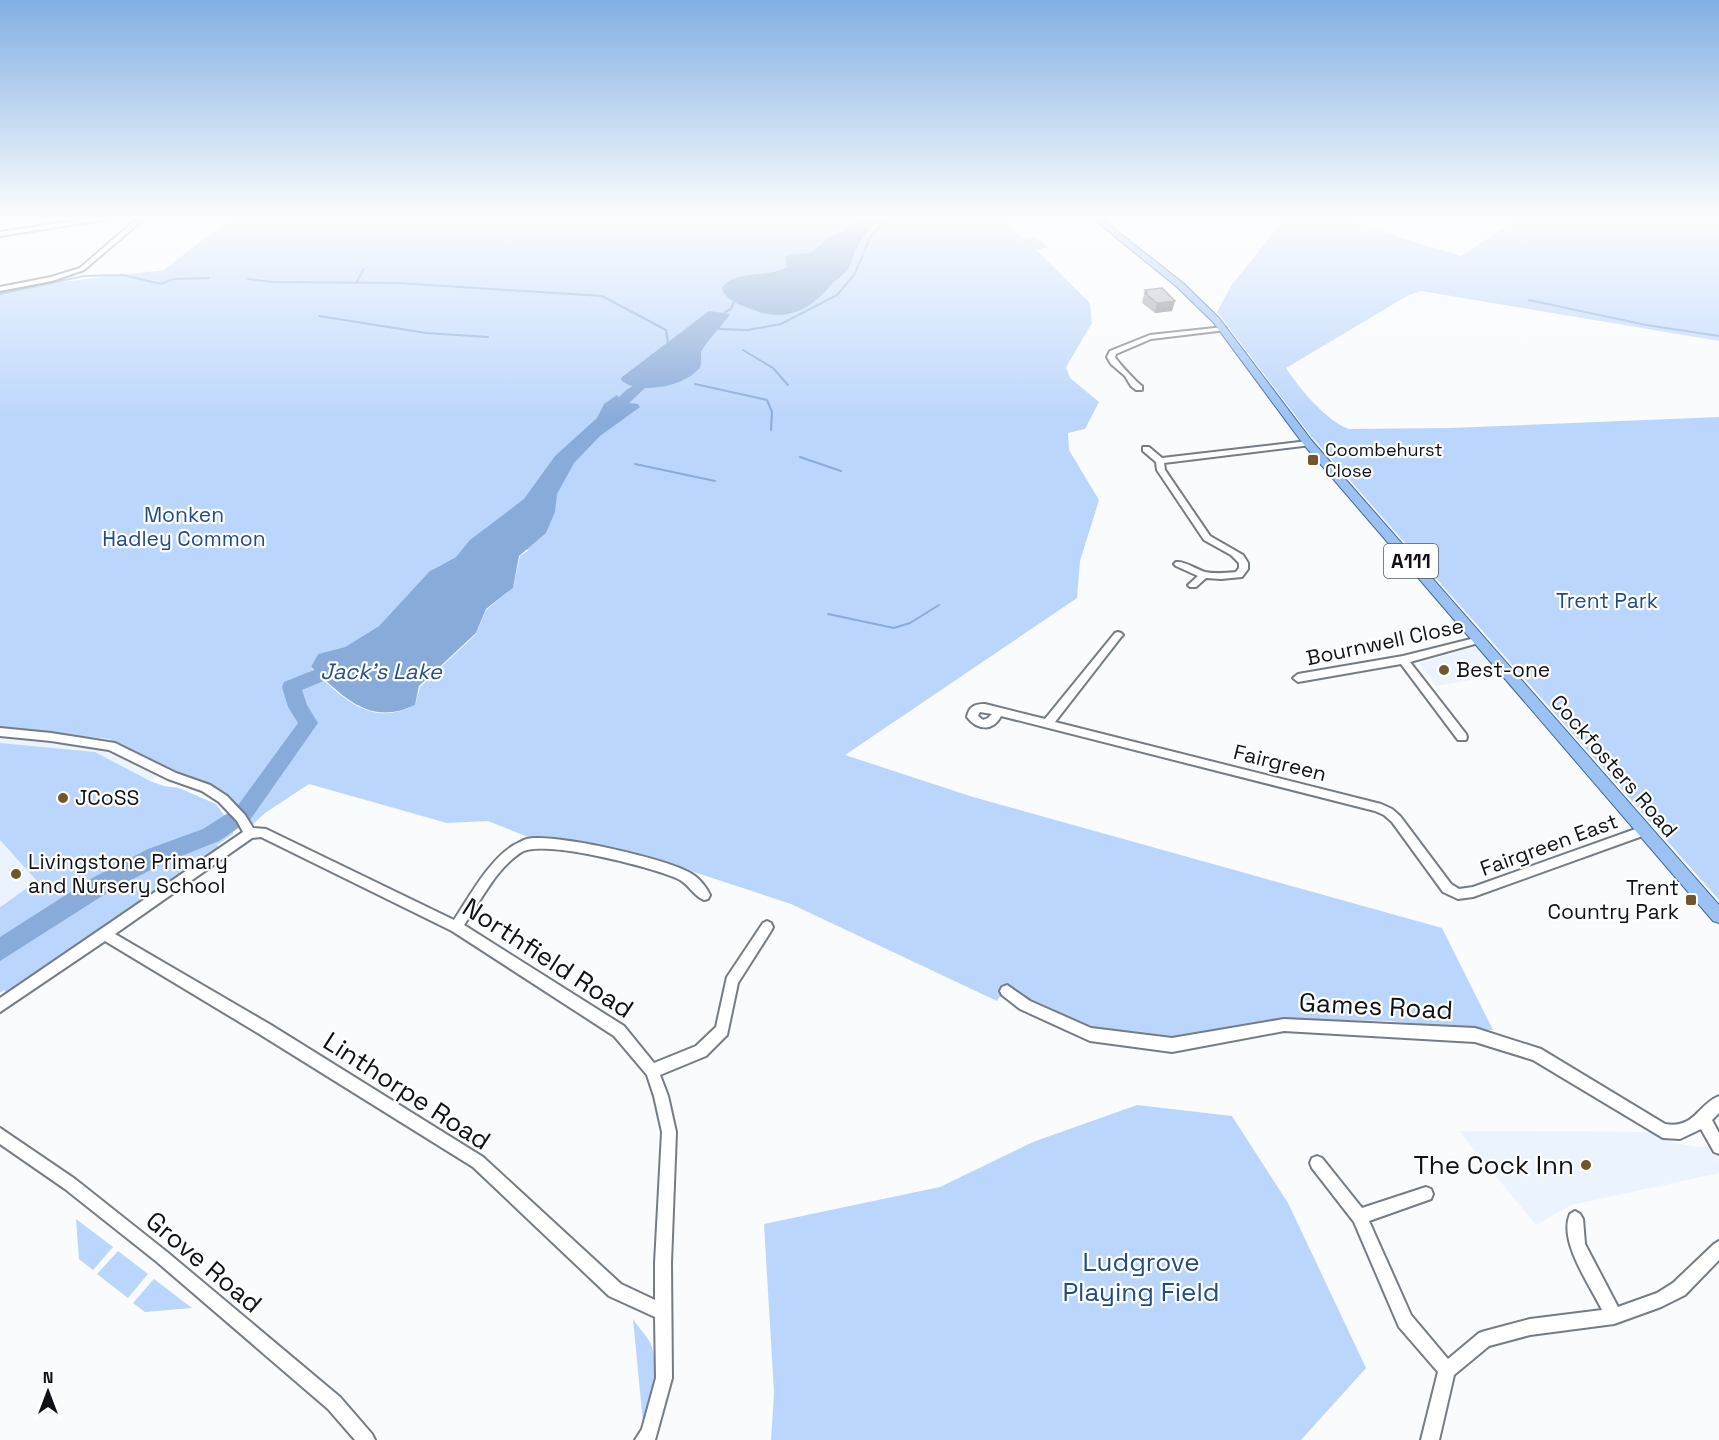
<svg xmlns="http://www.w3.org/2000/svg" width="1719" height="1440" viewBox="0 0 1719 1440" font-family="'Space Grotesk',sans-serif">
  <rect width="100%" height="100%" fill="#f9fbfd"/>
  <g fill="#ebf3fe">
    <polygon points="1474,647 1499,675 1436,686 1419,663"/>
    <polygon points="0,728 108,740 167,769 92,823 37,881 0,906"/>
    <polygon points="1459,1131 1651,1132 1676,1143 1697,1147 1712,1146 1719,1159 1719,1173 1571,1205 1536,1225"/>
  </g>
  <g fill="#bbd6fc" fill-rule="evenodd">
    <path d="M236 217H1002L1023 238 1034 236 1048 247 1036 250 1090 303 1092 323 1066 367 1070 378 1099 402 1085 429 1068 433 1069 450 1099 500 1080 561 1077 598 845 755 973 797 1442 928 1493 1030H1467L1390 1021 1282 1019 1166 1039 1090 1029 1039 1005 1007 985 997 1001 791 904 630 851 528 837 488 821 447 823 309 784 265 813 248 829 223 799 109 739 0 728V293L36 285 164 270 214 231ZM471 540 529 550 520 556 513 588 486 610 476 634 420 687 415 705C371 728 342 698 311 668L318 654 345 647 379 626 433 569 456 557Z"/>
    <path d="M1286 217H1357L1353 223 1461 256 1520 217H1719V341L1421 291 1407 296 1286 368C1299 388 1326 421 1349 429L1450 428 1719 417V900L1311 436 1217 312 1231 286Z"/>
    <polygon points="0,743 95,752 150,781 164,786 179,788 216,804 233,827 233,834 217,845 219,849 6,993 4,990 0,993 0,907 37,881 0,840"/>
    <polygon points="1137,1105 1232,1116 1288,1203 1366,1368 1301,1440 771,1440 774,1393 764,1224 940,1187 1033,1142"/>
    <polygon points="76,1219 113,1247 93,1270 79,1259"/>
    <polygon points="118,1251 148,1274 128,1298 97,1274"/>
    <polygon points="154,1279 192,1308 145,1312 133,1303"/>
    <path d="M633 1319C639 1328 649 1338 652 1347 659 1368 651 1403 643 1423Z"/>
  </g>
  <g fill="#89abd9">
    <path d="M870 219 875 221C871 230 863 236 859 244 855 251 853 258 850 265 847 274 837 278 831 285 809 311 785 323 751 309 740 305 725 300 722 288 735 268 769 279 787 267L785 258 787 255 810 253 821 245 826 238C843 235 854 220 870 219Z"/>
    <path d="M709 311 730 314C724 324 702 346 701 353 701 358 702 362 700 368 696 371 691 377 685 379 670 388 634 393 621 380L622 377Z"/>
    <path d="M617 395 622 402 638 404 640 407 600 436 574 463 557 494 555 512 546 533 519 556 513 588 486 609 476 633 419 686 415 705C369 727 343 696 311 667L318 654 345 647 379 626 430 571 456 557 470 540 524 499 555 456 597 418 604 404Z"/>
  </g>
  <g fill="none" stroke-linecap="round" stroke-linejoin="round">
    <g stroke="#89abd9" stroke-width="2">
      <polyline points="248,279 273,282 398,283 602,296 666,330 668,343"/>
      <polyline points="356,283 364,269"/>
      <polyline points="0,294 84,276 123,275 161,284 174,279 209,278"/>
      <polyline points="1529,300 1646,325 1719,336"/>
      <polyline points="725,312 731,309 734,302"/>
      <polyline points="319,316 426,333 488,337"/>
      <polyline points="719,329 748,330 781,324 837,295 854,275 870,238 888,217"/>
      <polyline points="743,350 773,368 788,385"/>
      <polyline points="695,384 767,400 772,412 771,430"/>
      <polyline points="800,457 841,471"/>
      <polyline points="635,464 715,481"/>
      <polyline points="828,614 894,628 910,623 939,605"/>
    </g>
    <g fill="#89abd9" fill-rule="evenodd">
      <path d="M638 384 643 385 645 388 627 405H617L615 402C620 395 629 386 638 384Z"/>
      <polygon points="319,668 326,670 328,675 326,680 302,690 307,705 318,723 250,820 219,841 164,863 110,891 0,961 0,937 94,877 148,849 203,829 236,808 298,723 288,707 282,687 284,682"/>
    </g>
    <defs>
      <g id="minor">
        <polygon points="102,217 120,217 0,236 0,232"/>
        <polygon points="139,217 146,217 84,270 52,281 0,291 0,287 51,277 80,268"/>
        <path d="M1224 327 1226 328V330L1151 339 1116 354 1115 357C1116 360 1138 384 1142 386V390H1136L1131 386 1125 376 1111 364 1107 357 1110 351 1150 335Z"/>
        <path d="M1308 441H1311V445L1164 463 1165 470 1210 536 1243 555 1248 563V569L1242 577 1221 579 1206 578 1196 587H1190L1188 585 1198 576 1176 566 1174 564 1176 562C1186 561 1195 569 1205 572 1215 574 1226 573 1236 572L1239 568V563L1231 555 1204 540 1157 470 1156 462 1143 451V447H1149L1162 458Z"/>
        <path d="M1118 632 1121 633 1123 635 1121 637 1055 722 1381 804 1392 809 1400 816 1451 884 1459 889 1473 887 1644 826 1648 828 1650 831 1648 834 1473 897 1458 899 1443 892 1392 822 1384 815 1375 811 1001 716C993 732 977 730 967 717 969 706 975 704 985 704L1045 719 1115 633ZM980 712 992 714 988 718 983 720 978 716Z"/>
        <polygon points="1479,637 1482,638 1484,640 1482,642 1410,662 1466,734 1467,737 1466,740 1458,740 1401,664 1298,682 1293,678 1298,674 1403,656"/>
        <path d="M0 728 51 733 115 743 176 773 210 785 227 796 245 815 253 828 266 829 454 920C470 896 489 860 514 845 518 843 523 840 527 839 553 833 669 859 692 874 699 878 707 888 710 895L708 899 704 900C693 896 689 883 676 878 651 867 541 838 520 853 495 870 481 901 464 925L624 1026 654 1063 696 1046 716 1027 727 977 763 923 767 921 771 923 773 927 771 931 738 983 727 1035 706 1056 660 1075 668 1096 676 1132 671 1263 672 1378 655 1440H635L642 1429 656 1378 655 1317 609 1296 473 1167 261 1035 105 941 0 1012V998L243 832 237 821 219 802 202 791 168 779 109 750 51 741 0 736ZM261 837 452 931 614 1036 647 1075 654 1096 662 1132 655 1263V1300L621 1284 483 1157 271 1025 115 934 252 838Z"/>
        <path d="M1007 985 1030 1001 1091 1028 1172 1038 1284 1019 1475 1028 1541 1049 1665 1124C1695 1129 1697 1105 1719 1096V1113L1712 1120 1719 1133V1154L1714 1152 1701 1129 1680 1139 1663 1138 1533 1060 1475 1042 1284 1031 1172 1052 1090 1041 1020 1009 1002 995 1000 991 1002 987Z"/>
        <polygon points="0,1128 75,1179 167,1252 340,1397 372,1434 375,1440 355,1440 328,1409 157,1262 65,1189 0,1144"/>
        <path d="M1317 1156 1322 1158 1362 1208 1426 1187 1431 1189 1433 1194 1431 1199 1369 1221 1411 1315 1448 1359 1479 1333 1485 1331 1530 1319 1602 1310C1590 1285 1558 1241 1570 1214L1575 1211 1580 1214 1583 1219 1585 1244 1618 1307 1657 1293 1673 1283 1714 1244 1719 1241V1260L1685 1295 1661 1307 1614 1324 1530 1335 1489 1346 1454 1375 1439 1440H1421L1438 1372 1399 1327 1354 1222 1312 1168 1310 1163 1312 1158Z"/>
      </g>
      <polygon id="major" points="1091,217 1099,217 1183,283 1219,318 1312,441 1719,905 1719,923 1713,921 1304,445 1213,322 1177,287"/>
    </defs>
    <use href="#minor" stroke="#747c86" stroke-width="4"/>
    <use href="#major" stroke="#3f69a1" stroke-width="2"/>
    <use href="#minor" fill="#fff" fill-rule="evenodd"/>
    <use href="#major" fill="#9cc2f4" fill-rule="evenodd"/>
  </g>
  <polygon fill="#9aa2ab" points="1145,290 1172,311 1155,313 1142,303"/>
  <polygon fill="#7d848b" points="1175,301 1172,311 1155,313 1157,303"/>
  <polygon fill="#b3bcc7" stroke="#7d848b" stroke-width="1.5" points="1162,288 1175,301 1157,303 1145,293 1147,293 1145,290"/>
  <linearGradient id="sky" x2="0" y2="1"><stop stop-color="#82b0e2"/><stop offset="0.52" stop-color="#fcfdfe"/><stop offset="1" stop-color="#fcfdfe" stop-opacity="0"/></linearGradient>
  <rect width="1719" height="419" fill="url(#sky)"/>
  <g fill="#725529" stroke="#fff" stroke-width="2">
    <rect x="1307" y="454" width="12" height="12" rx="3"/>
    <circle cx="1444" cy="670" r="6"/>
    <circle cx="63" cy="798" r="6"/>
    <circle cx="16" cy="874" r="6"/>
    <rect x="1685" y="894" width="12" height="12" rx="3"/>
    <circle cx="1586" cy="1165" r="6"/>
  </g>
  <g text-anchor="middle" stroke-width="4.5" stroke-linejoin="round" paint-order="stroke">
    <g font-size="18" fill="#0e1115" stroke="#fff" text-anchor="start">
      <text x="1325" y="456">Coombehurst<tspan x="1325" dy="21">Close</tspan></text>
    </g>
    <rect fill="#fff" stroke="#56585b" stroke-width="1.5" x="1384" y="544" width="54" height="34" rx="4.5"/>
    <g font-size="20" font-weight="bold" fill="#0e1115">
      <text x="1411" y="568">A111</text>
    </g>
    <g font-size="21" fill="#204c84" stroke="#fff">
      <text x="184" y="522">Monken<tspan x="184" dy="24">Hadley Common</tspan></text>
      <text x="1607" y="608">Trent Park</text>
    </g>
    <g font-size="21" fill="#0e1115" stroke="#fff">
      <text transform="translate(1385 642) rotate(-12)" y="7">Bournwell Close</text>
      <text transform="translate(1280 763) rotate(14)" y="7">Fairgreen</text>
      <text transform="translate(1614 766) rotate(49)" y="7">Cockfosters Road</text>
      <text transform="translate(1549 845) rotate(-20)" y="7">Fairgreen East</text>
    </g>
    <g font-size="21" fill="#0e1115" stroke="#fff" text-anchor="start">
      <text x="1456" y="677">Best-one</text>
      <text x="75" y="805">JCoSS</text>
      <text x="28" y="869">Livingstone Primary<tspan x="28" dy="24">and Nursery School</tspan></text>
      <text x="1679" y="895" text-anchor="end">Trent<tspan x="1679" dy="24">Country Park</tspan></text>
    </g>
    <g font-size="22" font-style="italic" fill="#25518a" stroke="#fff">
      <text x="381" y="679">Jack's Lake</text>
    </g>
    <g font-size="26" fill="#0e1115" stroke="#fff">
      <text transform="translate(548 958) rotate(33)" y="9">Northfield Road</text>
      <text transform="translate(1376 1006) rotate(3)" y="9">Games Road</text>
      <text transform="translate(407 1091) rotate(33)" y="9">Linthorpe Road</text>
      <text transform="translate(204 1262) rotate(40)" y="9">Grove Road</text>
    </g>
    <g font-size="26" fill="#0e1115" stroke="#fff" text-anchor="end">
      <text x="1574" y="1174">The Cock Inn</text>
    </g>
    <g font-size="26" fill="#204c84" stroke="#fff">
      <text x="1141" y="1271">Ludgrove<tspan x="1141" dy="30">Playing Field</tspan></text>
    </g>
  </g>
  <g transform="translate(48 1392)" stroke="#ffffff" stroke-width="4.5" paint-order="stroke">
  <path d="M0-4.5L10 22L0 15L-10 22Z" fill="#0e1115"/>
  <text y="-9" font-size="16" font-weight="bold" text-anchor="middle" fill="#0e1115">N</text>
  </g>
</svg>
